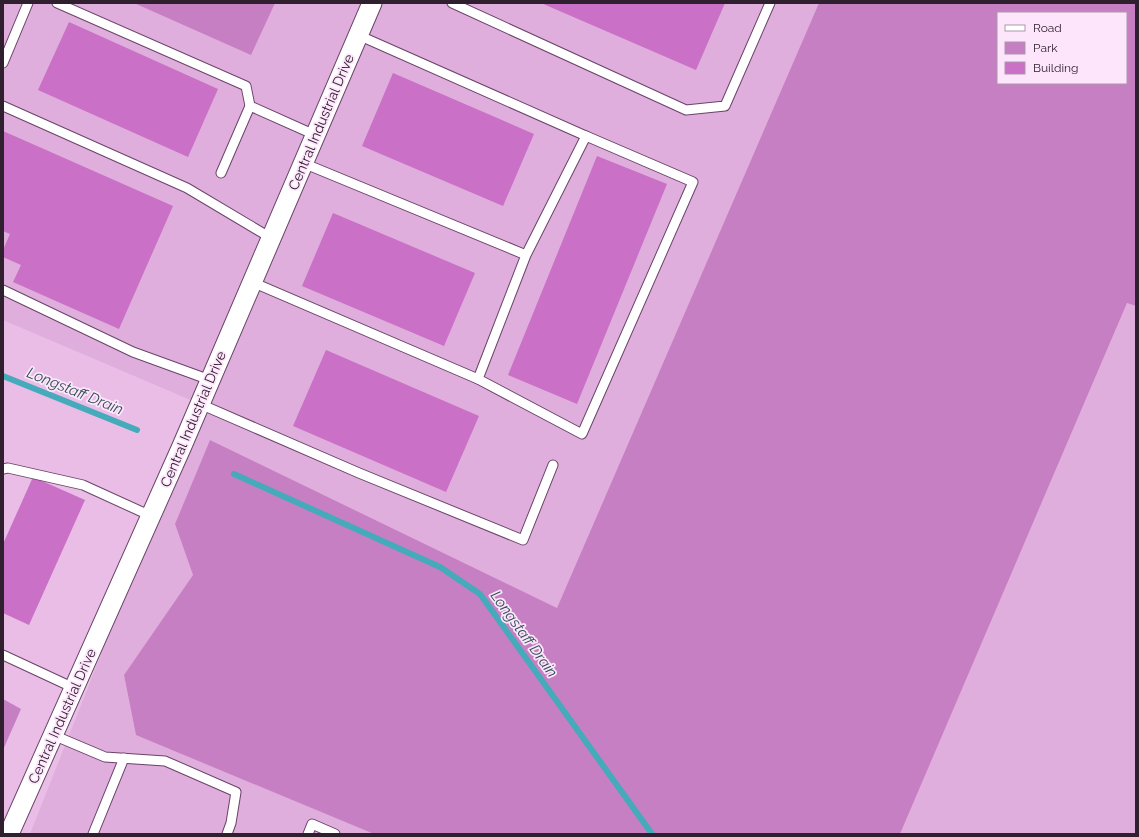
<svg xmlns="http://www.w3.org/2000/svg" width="1139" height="837" viewBox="0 0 1139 837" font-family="Raleway,sans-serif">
  <rect width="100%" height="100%" fill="#e9bde6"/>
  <g fill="#dfaedc">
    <polygon points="3,3 819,3 557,608 210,440 175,524 193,575 124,675 136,734 374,834 30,834 200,404 3,320"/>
    <polygon points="1127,303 1136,306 1136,834 900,834"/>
  </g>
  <g fill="#c67fc3" fill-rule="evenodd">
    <polygon points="134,3 275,3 251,55"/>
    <path d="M819 3H1136V306L1127 303 900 834H374L136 735 124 675 193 575 175 524 210 440 557 608ZM998 13H1126V83H998Z"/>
    <polygon points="3,699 21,709 3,750"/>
  </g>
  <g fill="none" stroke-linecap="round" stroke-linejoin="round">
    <g stroke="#45aab9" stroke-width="6">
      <polyline points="3,376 137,430"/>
      <polyline points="234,474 440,567 480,594 652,834"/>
    </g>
  </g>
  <g fill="#ca70c7">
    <polygon points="541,3 725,3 696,70"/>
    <polygon points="69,22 218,89 188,157 38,90"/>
    <polygon points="393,73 534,134 503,206 362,146"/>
    <polygon points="3,131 173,206 119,329 13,282 21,265 3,257 3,250 10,234 3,231"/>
    <polygon points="597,156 667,184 577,404 508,375"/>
    <polygon points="333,213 475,273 444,346 302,286"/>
    <polygon points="326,350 479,416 446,492 293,426"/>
    <polygon points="33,477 85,500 29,625 3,613 3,544"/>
  </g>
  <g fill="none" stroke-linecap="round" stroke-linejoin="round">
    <defs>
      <g id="service">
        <polyline points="57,3 246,86 250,106"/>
        <polyline points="452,3 686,110 725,106 770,3"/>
        <polyline points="358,35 586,136"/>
        <polyline points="3,63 28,3"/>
        <polyline points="3,106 187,188 271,238"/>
        <polyline points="303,163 526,255 478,379 582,434 693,182 586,136 526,255"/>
        <polyline points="221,173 250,106 315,135"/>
        <polyline points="252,282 478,379"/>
        <polyline points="3,290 133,352 210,380"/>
        <polyline points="200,404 359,473 523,540 553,465"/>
        <polyline points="3,469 8,468 83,485 151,516"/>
        <polyline points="3,655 74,688"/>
        <polyline points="53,735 105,757 165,761 236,792 231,823 227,834"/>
        <polyline points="93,834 124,758"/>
        <polyline points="308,834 312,824 335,834"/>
      </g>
      <polyline id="minor" points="9,834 182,446 372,3"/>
    </defs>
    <use href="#service" stroke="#694468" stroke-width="11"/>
    <use href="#minor" stroke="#694468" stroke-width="21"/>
    <use href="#service" stroke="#fff" stroke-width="9"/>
    <use href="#minor" stroke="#fff" stroke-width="19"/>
  </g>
  <g text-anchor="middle" stroke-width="3.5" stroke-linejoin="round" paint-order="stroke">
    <g font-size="14" fill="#30202f" stroke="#fde6fb">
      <text transform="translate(321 122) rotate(-67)" y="5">Central Industrial Drive</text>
      <text transform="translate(193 419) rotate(-67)" y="5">Central Industrial Drive</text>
      <text transform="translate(62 716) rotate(-66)" y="5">Central Industrial Drive</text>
    </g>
    <g font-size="15" font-style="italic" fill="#304f54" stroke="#fde6fb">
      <text transform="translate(75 391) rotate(22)" y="5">Longstaff Drain</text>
      <text transform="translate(524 634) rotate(54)" y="5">Longstaff Drain</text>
    </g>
  </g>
  <rect width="1139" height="837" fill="none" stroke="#30202f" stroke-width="8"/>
  <rect x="997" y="12" width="130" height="72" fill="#fde6fb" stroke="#ab97a9"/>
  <rect x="1005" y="25" width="20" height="6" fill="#ffffff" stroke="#ab97a9"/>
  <text x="1033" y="32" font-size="12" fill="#30202f">Road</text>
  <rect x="1005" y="42" width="20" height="12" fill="#c67fc3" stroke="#ab97a9"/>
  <text x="1033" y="52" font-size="12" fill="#30202f">Park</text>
  <rect x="1005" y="62" width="20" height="12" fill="#ca70c7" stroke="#ab97a9"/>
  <text x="1033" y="72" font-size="12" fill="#30202f">Building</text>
</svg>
